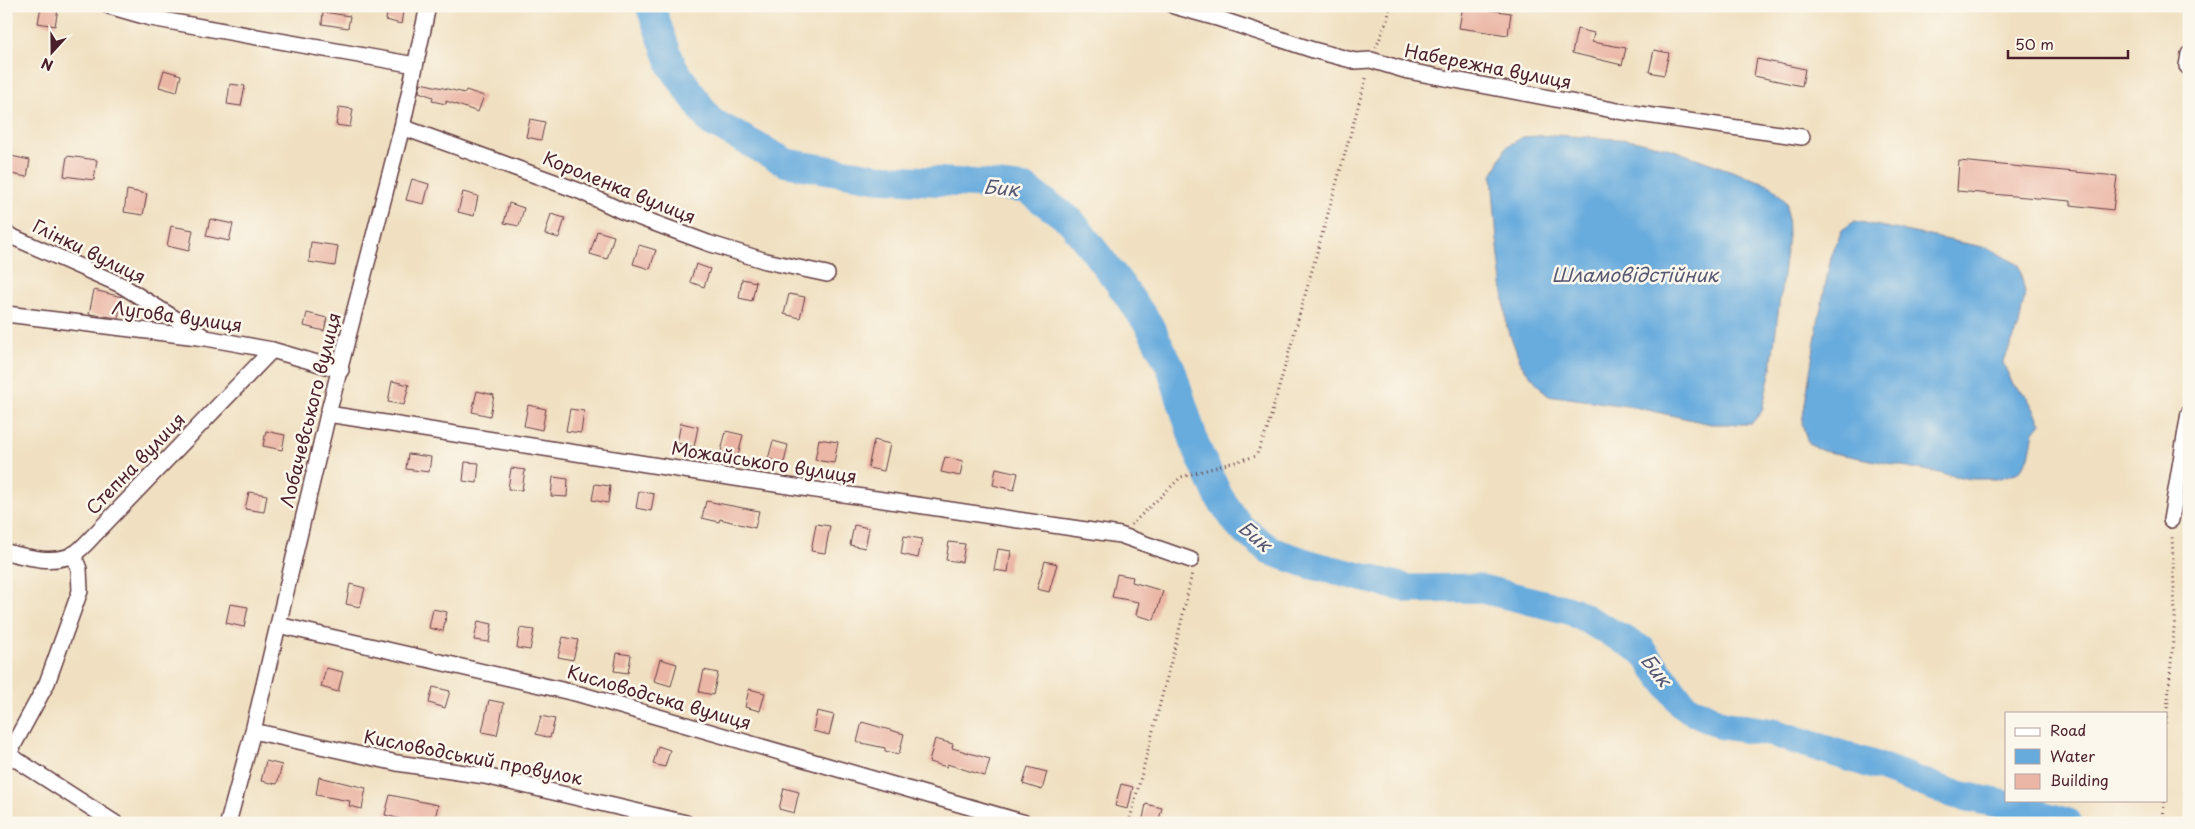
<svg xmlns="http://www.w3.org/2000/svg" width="2195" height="829" viewBox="0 0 2195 829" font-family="'Playpen Sans',sans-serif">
  <rect width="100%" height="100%" fill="#fbf7ec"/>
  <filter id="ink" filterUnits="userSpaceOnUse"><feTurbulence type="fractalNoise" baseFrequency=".02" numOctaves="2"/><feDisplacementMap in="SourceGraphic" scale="10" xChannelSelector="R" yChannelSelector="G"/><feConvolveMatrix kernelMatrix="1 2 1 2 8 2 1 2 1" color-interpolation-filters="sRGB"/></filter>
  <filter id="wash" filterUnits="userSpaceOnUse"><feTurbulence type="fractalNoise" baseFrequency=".0096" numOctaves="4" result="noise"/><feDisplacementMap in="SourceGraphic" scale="20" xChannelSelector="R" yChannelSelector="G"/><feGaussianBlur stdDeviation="1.12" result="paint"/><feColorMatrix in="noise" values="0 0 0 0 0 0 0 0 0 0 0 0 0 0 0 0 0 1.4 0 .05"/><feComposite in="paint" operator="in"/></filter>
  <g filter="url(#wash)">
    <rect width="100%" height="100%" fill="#f0e0c1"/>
    <g fill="#67abdd" stroke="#586584">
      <polygon points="1553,135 1633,140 1668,148 1771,185 1787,203 1788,236 1771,368 1762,411 1751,424 1711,424 1634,407 1547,395 1522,366 1507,327 1497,239 1492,176 1506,147 1523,137"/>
      <polygon points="1855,221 1988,248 2019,265 2025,293 2019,326 2003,363 2013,385 2026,395 2041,423 2034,432 2029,457 2019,472 1997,479 1971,479 1823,451 1808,444 1802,423 1818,322 1831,257 1842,230"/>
    </g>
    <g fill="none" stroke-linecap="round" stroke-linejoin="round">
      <polyline stroke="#67abdd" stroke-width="29" points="650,6 672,66 710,121 787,163 877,178 983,184 1026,189 1071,221 1117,280 1149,325 1171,368 1196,447 1219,497 1240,527 1271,551 1312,565 1410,589 1478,588 1572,611 1642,650 1684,706 1722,725 1774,733 1880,767 1954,794 2015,807 2068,823"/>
    </g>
    <g id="blocks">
      <g fill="#ebb6a5">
        <polygon points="41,6 58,9 55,26 38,23"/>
        <polygon points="388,6 404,6 401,24 386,20"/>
        <polygon points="1463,6 1482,6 1482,9 1511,13 1508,35 1459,28"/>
        <polygon points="323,12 350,16 348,28 322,24"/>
        <polygon points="1577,29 1594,33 1592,42 1626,48 1622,65 1572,53"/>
        <polygon points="1654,50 1669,53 1664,75 1649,72"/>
        <polygon points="1757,59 1805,69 1802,86 1754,76"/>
        <polygon points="164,70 181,75 177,92 159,87"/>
        <polygon points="421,83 465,93 466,90 484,96 478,112 446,101 446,104 432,101 433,97 419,92"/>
        <polygon points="230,84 245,86 241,106 227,104"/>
        <polygon points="339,107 353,109 350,127 336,125"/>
        <polygon points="530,119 545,122 541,140 526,137"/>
        <polygon points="6,155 30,160 27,177 6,173"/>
        <polygon points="67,156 97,160 94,180 64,176"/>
        <polygon points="1959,161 2117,176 2113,210 2071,205 2071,201 1957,191"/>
        <polygon points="412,179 429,184 424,204 406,200"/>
        <polygon points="127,190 147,194 143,215 124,212"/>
        <polygon points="463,192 478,196 474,216 458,212"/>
        <polygon points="509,203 524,208 519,226 504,223"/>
        <polygon points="551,214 565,218 559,238 545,234"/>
        <polygon points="210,219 233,224 229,241 206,236"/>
        <polygon points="171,226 193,230 189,251 167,246"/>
        <polygon points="597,231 614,236 607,259 590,254"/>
        <polygon points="311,242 338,246 335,266 309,262"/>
        <polygon points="639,245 656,250 650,269 633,264"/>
        <polygon points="696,264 710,269 704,287 690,282"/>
        <polygon points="742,279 756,282 752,301 739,298"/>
        <polygon points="94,290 122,297 118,318 89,314"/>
        <polygon points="789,294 805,297 800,318 784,314"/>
        <polygon points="307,313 327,318 324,331 304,326"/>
        <polygon points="392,381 409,385 404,405 388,402"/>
        <polygon points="477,391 494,395 490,416 472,412"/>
        <polygon points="528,405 546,409 542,430 524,426"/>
        <polygon points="570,409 584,411 581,433 566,431"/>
        <polygon points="681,423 698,427 694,447 677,443"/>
        <polygon points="266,431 285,435 282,450 263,446"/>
        <polygon points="726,431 743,435 738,456 721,452"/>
        <polygon points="819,439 838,442 834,463 815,460"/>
        <polygon points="874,440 890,444 884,471 868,468"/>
        <polygon points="773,441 788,445 784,463 768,459"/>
        <polygon points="408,454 431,457 429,472 406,469"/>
        <polygon points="945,457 963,461 960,476 941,472"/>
        <polygon points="465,462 479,463 477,483 463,481"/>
        <polygon points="511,468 525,470 522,490 508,489"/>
        <polygon points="996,468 1018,473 1014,490 993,485"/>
        <polygon points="553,477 568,479 567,497 551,496"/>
        <polygon points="595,484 610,486 608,503 592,500"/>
        <polygon points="639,491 654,494 651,511 636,508"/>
        <polygon points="249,492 267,495 264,512 245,509"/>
        <polygon points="706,501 759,511 755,528 720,519 719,522 702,518"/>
        <polygon points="816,524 830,526 825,553 811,551"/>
        <polygon points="854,525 869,528 865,548 850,545"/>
        <polygon points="904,536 922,539 918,558 901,554"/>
        <polygon points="949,542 965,544 962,562 946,560"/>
        <polygon points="998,549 1011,551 1008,572 994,570"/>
        <polygon points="1045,561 1057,564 1049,592 1037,589"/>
        <polygon points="1117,574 1133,577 1132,582 1163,591 1154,620 1136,615 1139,602 1112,597"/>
        <polygon points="350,584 365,588 360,607 346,604"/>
        <polygon points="230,604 248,607 244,627 226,623"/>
        <polygon points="433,609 447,612 443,631 429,628"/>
        <polygon points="478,621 492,624 489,642 474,640"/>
        <polygon points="520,628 534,630 530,650 517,648"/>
        <polygon points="563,637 578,640 573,660 558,657"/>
        <polygon points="617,653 631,655 628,673 614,671"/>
        <polygon points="660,659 677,664 671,686 654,681"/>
        <polygon points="326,668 343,672 338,692 321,687"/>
        <polygon points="704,670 718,673 713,695 699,692"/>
        <polygon points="433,687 450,691 445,708 429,703"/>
        <polygon points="749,689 765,693 760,711 745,707"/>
        <polygon points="489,700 504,703 497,735 482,732"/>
        <polygon points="817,711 834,715 829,735 813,731"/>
        <polygon points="541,716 555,719 550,738 536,734"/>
        <polygon points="862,722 904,734 899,754 885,751 885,748 857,742"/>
        <polygon points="935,739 953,744 952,748 990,759 985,776 947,764 947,767 929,762"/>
        <polygon points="658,746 670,750 665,767 653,764"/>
        <polygon points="266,761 282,765 277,784 261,781"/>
        <polygon points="1028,767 1047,772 1042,790 1023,784"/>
        <polygon points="319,777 366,788 362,809 349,806 350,801 316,795"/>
        <polygon points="1121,784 1133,787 1128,809 1115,806"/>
        <polygon points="784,788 799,792 794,813 779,809"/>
        <polygon points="390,795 438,805 434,823 416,823 385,815"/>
        <polygon points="1146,804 1162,808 1158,823 1142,823"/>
      </g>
    </g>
  </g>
  <g filter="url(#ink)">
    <use href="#blocks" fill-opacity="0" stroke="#633c42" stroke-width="1"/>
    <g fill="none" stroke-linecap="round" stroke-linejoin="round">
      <defs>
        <g id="street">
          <polyline points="109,6 151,18 415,65"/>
          <polyline points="1174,6 1217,18 1313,50 1355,61 1371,60 1408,71 1618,111 1802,137"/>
          <polyline points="2189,54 2187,66 2189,68"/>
          <polyline points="402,127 582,192 622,211 708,243 766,261 827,274"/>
          <polyline points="6,234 121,285 203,336"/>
          <polyline points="6,314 206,338 272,350 341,370"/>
          <polyline points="328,414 748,480 1120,535 1191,560"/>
          <polyline points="2171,520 2189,413"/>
          <path d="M6 552C26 557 54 565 74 554 82 549 90 539 97 532L272 350"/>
          <polyline points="278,625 579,694 1025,823"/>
          <polyline points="253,731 397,763 485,776 686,823"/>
          <polyline points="6,753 115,823"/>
          <polyline points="8,755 47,683 80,591 79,569 73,554"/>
          <polyline points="228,823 253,731 328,414 402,127 428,6"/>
        </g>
      </defs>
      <use href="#street" stroke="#633c42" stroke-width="18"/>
      <g stroke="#633c42" stroke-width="3" stroke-dasharray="1 4" stroke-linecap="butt">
        <polyline points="1376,48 1388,18 1390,6"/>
        <polyline points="1131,525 1181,477 1256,456 1267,430 1367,75"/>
        <polyline points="2166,723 2175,616 2172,534"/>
        <polyline points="1129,823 1181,623 1192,573"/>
        <polyline points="2163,823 2164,800"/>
      </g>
      <use href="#street" stroke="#fff" stroke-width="15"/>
    </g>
  </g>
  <g text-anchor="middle" stroke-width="5" stroke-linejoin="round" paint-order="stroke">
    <g font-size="18" fill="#4a1f2b" stroke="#fbf7ec">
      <text transform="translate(1488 67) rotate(11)" y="6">Набережна вулиця</text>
      <text transform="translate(619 188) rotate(22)" y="6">Короленка вулиця</text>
      <text transform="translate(89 252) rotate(26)" y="6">Глінки вулиця</text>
      <text transform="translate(177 317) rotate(8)" y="6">Лугова вулиця</text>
      <text transform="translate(311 410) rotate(-76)" y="6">Лобачевського вулиця</text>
      <text transform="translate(764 463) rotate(9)" y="6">Можайського вулиця</text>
      <text transform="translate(136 464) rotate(-46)" y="6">Степна вулиця</text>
      <text transform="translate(659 698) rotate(16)" y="6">Кисловодська вулиця</text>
      <text transform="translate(473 758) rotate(11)" y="6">Кисловодський провулок</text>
    </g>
    <g font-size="19" font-style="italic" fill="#565772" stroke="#fbf7ec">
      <text transform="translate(1001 188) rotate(5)" y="7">Бик</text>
      <text x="1635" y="282">Шламовідстійник</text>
      <text transform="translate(1255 536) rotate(40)" y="7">Бик</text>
      <text transform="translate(1656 670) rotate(52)" y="7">Бик</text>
    </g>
  </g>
  <rect width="2195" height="829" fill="none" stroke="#fbf7ec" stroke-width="25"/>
  <rect x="2005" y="712" width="162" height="90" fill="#fbf7ec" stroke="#b4a19f"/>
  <rect x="2015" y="728" width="25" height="8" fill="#ffffff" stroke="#b4a19f"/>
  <text x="2050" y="736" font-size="15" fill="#4a1f2b">Road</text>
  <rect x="2015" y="749" width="25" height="15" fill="#67abdd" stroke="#b4a19f"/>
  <text x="2050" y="762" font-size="15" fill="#4a1f2b">Water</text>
  <rect x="2015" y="774" width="25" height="15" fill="#ebb6a5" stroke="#b4a19f"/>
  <text x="2050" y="786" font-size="15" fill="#4a1f2b">Building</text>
  <g transform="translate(52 52) rotate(201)" stroke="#fbf7ec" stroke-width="4" paint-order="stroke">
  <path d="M0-4L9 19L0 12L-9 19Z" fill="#4a1f2b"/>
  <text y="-8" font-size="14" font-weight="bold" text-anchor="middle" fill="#4a1f2b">N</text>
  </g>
  <path d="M2008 50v8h120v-8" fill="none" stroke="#4a1f2b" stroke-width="2.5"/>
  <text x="2015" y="50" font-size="15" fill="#4a1f2b" stroke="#fbf7ec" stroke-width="4" paint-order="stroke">50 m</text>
</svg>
